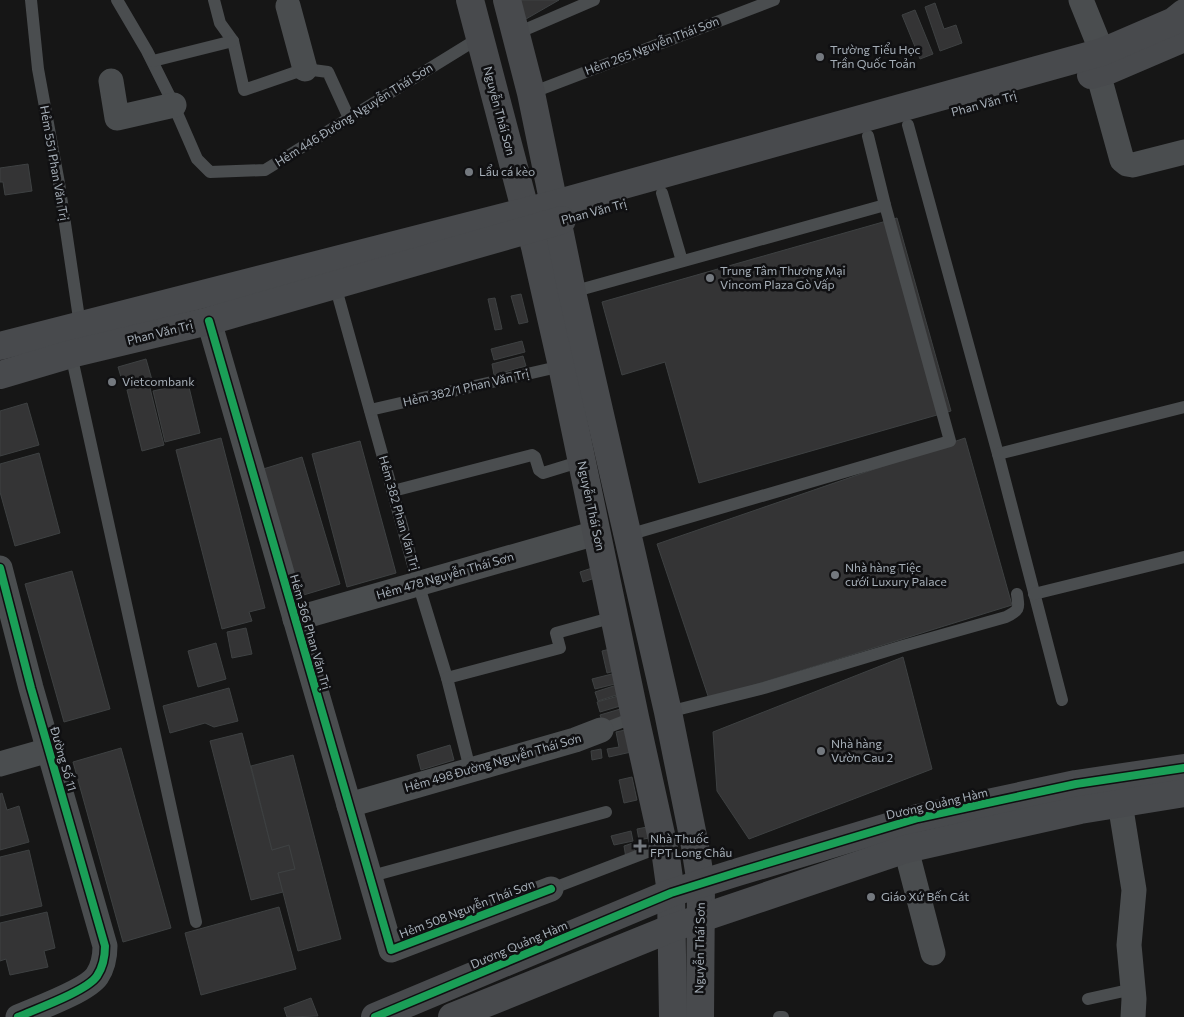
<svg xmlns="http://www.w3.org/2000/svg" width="1184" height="1017" viewBox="0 0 1184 1017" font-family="Commissioner,sans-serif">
  <rect width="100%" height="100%" fill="#161616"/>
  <g fill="#343435" stroke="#3e4142">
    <polygon points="517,0 559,0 526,19"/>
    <polygon points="935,3 944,29 956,25 962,43 940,51 925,7"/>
    <polygon points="915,10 933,54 920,59 902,15"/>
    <polygon points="28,164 32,191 5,195 3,182 0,182 0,168"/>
    <polygon points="897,218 951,411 699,483 665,362 622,375 602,302"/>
    <polygon points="521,294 528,322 519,324 511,296"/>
    <polygon points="495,298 502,329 495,330 488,299"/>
    <polygon points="522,341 525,352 494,360 491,349"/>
    <polygon points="523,356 526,366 494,375 492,364"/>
    <polygon points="146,359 152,380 124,387 118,367"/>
    <polygon points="188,383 200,433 165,442 153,391"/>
    <polygon points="149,384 164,445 142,451 127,390"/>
    <polygon points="27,403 39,445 0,456 0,411"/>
    <polygon points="221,438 265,608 249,612 252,621 222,629 176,450"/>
    <polygon points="965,438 1012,605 709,699 657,544"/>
    <polygon points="360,441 396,573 347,587 312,454"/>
    <polygon points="39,453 60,533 15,546 0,492 0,464"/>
    <polygon points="302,457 340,584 297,597 260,470"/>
    <polygon points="595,567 598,577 583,582 580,572"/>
    <polygon points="72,571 110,709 64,722 25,584"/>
    <polygon points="246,628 252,654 232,658 227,632"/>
    <polygon points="216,643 226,679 198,687 188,651"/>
    <polygon points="614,648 619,670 607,673 602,651"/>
    <polygon points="903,657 932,769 749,839 717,791 713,732"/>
    <polygon points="620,672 623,682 595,689 592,679"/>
    <polygon points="623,683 626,692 598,701 595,692"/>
    <polygon points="229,688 238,721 214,727 205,723 170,733 163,706"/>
    <polygon points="625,694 627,704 600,712 597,702"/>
    <polygon points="627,707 630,716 603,724 600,715"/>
    <polygon points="625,730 640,750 609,757 607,749 619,747 616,732"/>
    <polygon points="242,733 272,850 289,845 295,869 278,873 283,892 251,900 210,741"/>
    <polygon points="450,745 454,760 421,770 417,755"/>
    <polygon points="121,748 171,928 123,942 73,762"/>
    <polygon points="601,749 602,758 592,760 591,751"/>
    <polygon points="293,755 341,939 298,951 278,873 295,869 289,845 272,850 251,766"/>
    <polygon points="632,777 637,800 624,803 619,780"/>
    <polygon points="2,793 7,810 19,806 29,842 0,850 0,794"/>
    <polygon points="647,827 649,838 639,840 637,829"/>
    <polygon points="631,831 633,841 614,845 611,836"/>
    <polygon points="633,843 636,856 626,858 624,846"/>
    <polygon points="29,850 42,906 0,916 0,857"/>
    <polygon points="279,907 296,969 201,995 185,933"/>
    <polygon points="47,912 55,948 44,951 48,967 10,975 6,959 0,961 0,923"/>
    <polygon points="311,998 318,1016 287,1017 284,1008"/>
  </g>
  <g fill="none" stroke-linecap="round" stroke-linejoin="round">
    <g stroke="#4a4d4f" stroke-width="12">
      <polyline points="31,0 38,69 59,183 80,325"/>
      <polyline points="117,0 147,51 170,97 197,159 210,172 265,170 479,38"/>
      <polyline points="214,0 220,23 233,41 244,90 305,69 328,72 349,118"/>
      <polyline points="515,34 594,0"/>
      <polyline points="153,61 233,41"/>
      <polyline points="531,93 774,0"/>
      <polyline points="908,125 998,454 1062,700"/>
      <polyline points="662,193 682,261"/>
      <polyline points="335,285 418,583 447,678 470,769"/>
      <polyline points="572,292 885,205"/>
      <polyline points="71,354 196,922"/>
      <polyline points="370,410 562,366"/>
      <polyline points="998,454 1184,407"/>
      <polyline points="393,491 532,455 535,457 539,470 543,473 582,461"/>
      <polyline points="628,535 950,441 885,205 868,136"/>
      <polyline points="1034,594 1184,557"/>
      <polyline points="447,678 560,648 556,633 614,617"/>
      <path d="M668 712 764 688 903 646 1006 617C1020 610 1019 609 1017 594"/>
      <polyline points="601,730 635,717"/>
      <polyline points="368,877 606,812"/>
      <polyline points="551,889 663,846"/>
      <polyline points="1088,999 1133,989"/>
      <polyline points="779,1017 783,1017"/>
    </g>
    <g stroke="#4a4d4f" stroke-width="25">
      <polyline points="1081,0 1102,52"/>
      <polyline points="288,6 305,69"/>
      <polyline points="1098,73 1122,160 1127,164 1133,165 1184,152"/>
      <polyline points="111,81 117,118 174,105"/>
      <polyline points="209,321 391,950 551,889"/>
      <path d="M0 568 31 688 105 946C105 956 103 967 97 976 87 991 36 1009 18 1017"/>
      <polyline points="295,619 596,533"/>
      <polyline points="0,764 49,750"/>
      <polyline points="1120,803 1134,890 1129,945 1134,999 1133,1017"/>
      <polyline points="349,805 575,740 601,730"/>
      <polyline points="906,849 933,953"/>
    </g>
    <g stroke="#484a4d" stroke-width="28">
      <polyline points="470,0 535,247 562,366 635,717 666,857 671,893 673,1017"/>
      <polyline points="507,0 531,93 572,292 668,712 695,846 701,884 700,1017"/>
      <polyline points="1091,75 1109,70 1184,38"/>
      <polyline points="0,346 555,204 1102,52 1174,21 1184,13"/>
      <polyline points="0,375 71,354 209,321 562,220"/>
      <polyline points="375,1017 671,893 738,872 918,818 1076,784 1184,768"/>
      <polyline points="452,1017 672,928 906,849 1080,810 1184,793"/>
    </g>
    <defs>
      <g id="cycleway">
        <polyline points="209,321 391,950 551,889"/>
        <path d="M0 568 31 688 105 946C105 956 103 967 97 976 87 991 36 1009 18 1017"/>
        <polyline points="375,1017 671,893 738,872 918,818 1076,784 1184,768"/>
      </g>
    </defs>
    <use href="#cycleway" stroke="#101012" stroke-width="11"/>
    <use href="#cycleway" stroke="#1a9f57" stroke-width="8"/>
  </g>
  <g fill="#74797f" stroke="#101012" stroke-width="2">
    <circle cx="820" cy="57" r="5"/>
    <circle cx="469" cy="172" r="5"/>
    <circle cx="710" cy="278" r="5"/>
    <circle cx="112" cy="382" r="5"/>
    <circle cx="835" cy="575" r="5"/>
    <circle cx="821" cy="751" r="5"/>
    <path d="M637.5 838.5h5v5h5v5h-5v5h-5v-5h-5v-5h5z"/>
    <circle cx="871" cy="897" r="5"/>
  </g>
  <g text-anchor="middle" stroke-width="5" stroke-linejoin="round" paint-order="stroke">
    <g font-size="12" fill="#a6afb8" stroke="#101012">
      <text transform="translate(652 46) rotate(-21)" y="4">Hẻm 265 Nguyễn Thái Sơn</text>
      <text transform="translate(984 104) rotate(-15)" y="4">Phan Văn Trị</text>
      <text transform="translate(499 111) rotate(75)" y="4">Nguyễn Thái Sơn</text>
      <text transform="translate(354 115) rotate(-32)" y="4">Hẻm 446 Đường Nguyễn Thái Sơn</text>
      <text transform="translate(54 163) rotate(80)" y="4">Hẻm 551 Phan Văn Trị</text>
      <text transform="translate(594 212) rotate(-15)" y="4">Phan Văn Trị</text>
      <text transform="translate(160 333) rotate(-14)" y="4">Phan Văn Trị</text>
      <text transform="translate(466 388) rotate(-13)" y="4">Hẻm 382/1 Phan Văn Trị</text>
      <text transform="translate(591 506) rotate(78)" y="4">Nguyễn Thái Sơn</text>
      <text transform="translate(399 513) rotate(74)" y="4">Hẻm 382 Phan Văn Trị</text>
      <text transform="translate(445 576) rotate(-16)" y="4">Hẻm 478 Nguyễn Thái Sơn</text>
      <text transform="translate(310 632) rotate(74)" y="4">Hẻm 366 Phan Văn Trị</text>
      <text transform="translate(63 759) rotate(74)" y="4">Đường Số 11</text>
      <text transform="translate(493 763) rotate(-16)" y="4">Hẻm 498 Đường Nguyễn Thái Sơn</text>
      <text transform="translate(937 804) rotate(-13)" y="4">Dương Quảng Hàm</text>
      <text transform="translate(467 909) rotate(-21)" y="4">Hẻm 508 Nguyễn Thái Sơn</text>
      <text transform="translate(519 945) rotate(-23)" y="4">Dương Quảng Hàm</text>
      <text transform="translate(700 948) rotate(-89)" y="4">Nguyễn Thái Sơn</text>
    </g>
    <g font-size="12" fill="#a6afb8" stroke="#101012" text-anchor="start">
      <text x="830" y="54">Trường Tiểu Học<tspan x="830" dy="14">Trần Quốc Toản</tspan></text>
      <text x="479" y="176">Lẩu cá kèo</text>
      <text x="720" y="275">Trung Tâm Thương Mại<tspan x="720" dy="14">Vincom Plaza Gò Vấp</tspan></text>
      <text x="122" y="386">Vietcombank</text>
      <text x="845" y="572">Nhà hàng Tiệc<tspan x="845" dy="14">cưới Luxury Palace</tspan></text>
      <text x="831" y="748">Nhà hàng<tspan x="831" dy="14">Vườn Cau 2</tspan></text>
      <text x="650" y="843">Nhà Thuốc<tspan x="650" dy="14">FPT Long Châu</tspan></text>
      <text x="881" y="901">Giáo Xứ Bến Cát</text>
    </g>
  </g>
</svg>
